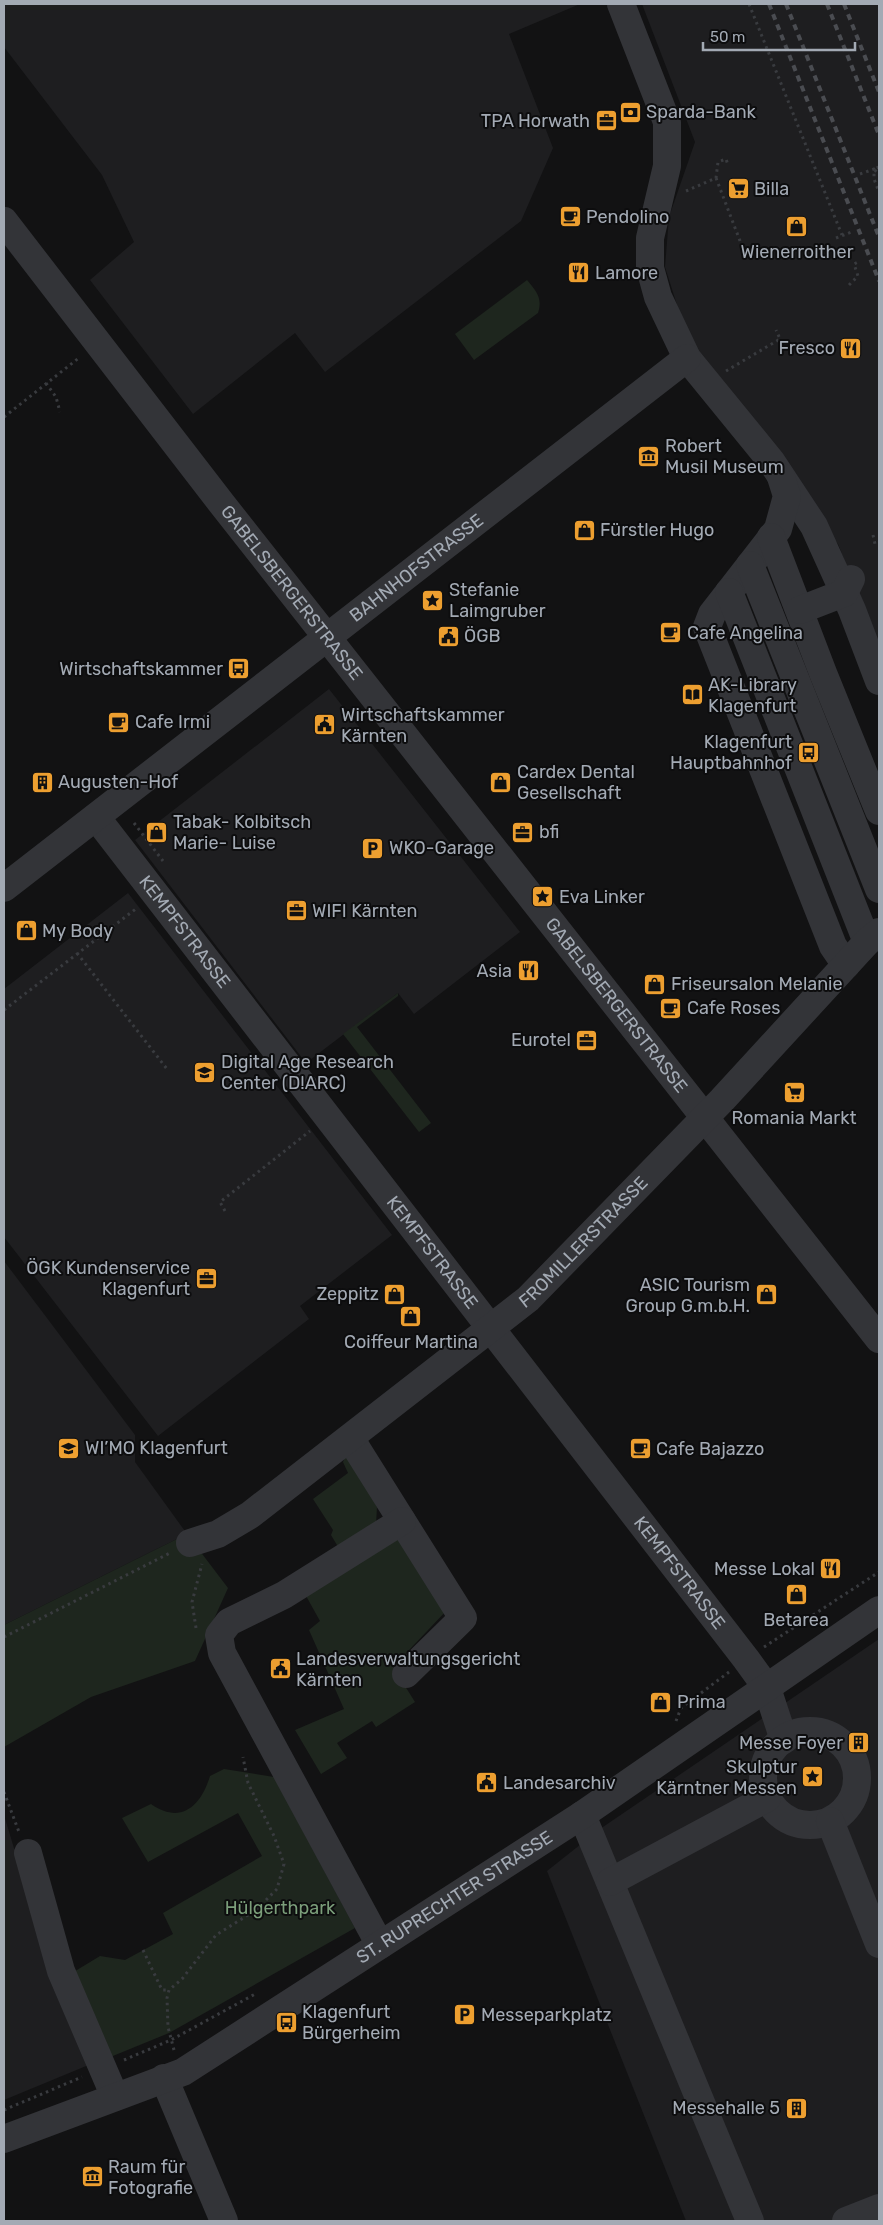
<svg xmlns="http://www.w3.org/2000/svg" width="883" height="2225" viewBox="0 0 883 2225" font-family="Rubik,sans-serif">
  <rect width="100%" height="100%" fill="#121213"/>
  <g fill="#1e1e20">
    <polygon points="4,4 580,4 509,34 553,148 521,221 325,372 295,333 193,414 90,280 134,242 102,175 4,47"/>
    <polygon points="642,4 879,4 879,648 838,544 691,349 665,267 669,217 695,142"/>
    <polygon points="329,689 520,932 414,1014 398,993 306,1063 135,840"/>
    <polygon points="128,893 392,1235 300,1306 309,1319 158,1436 4,1237 4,989"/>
    <polygon points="4,1261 135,1435 135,1462 187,1534 4,1625"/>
    <polygon points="879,1639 879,2221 686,2221 547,1871 600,1829"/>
    <polygon points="4,1815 51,1971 91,2064 4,2100"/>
  </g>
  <g fill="#1e261e">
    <path d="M527 280C536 291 543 298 538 313L474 360 455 334Z"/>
    <polygon points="398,993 398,996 357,1027 431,1123 419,1132 343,1034"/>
    <polygon points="345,1457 352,1458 377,1507 376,1525 340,1550 331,1535 333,1530 313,1499 348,1473 343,1462"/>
    <polygon points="187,1534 228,1588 195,1661 91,1697 4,1747 4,1625"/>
    <polygon points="399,1535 446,1611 393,1667 415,1702 376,1727 372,1721 337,1743 347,1758 321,1774 295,1730 344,1709 309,1630 320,1621 305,1594"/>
    <path d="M224 1769 274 1777 355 1928 169 2033 108 2058 72 1973 100 1956 125 1960 173 1934 163 1913 262 1856 238 1813 148 1862 122 1818 151 1804C181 1825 201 1806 210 1776Z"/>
  </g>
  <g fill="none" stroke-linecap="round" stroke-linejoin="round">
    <g stroke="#393b3f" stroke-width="3" stroke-dasharray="2.5 4" stroke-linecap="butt">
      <polyline points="749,4 842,235"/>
      <polyline points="879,167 874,169 879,175"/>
      <polyline points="860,174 874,169 874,179 879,192"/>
      <polyline points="716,178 745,254"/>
      <polyline points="686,191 716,178 718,162 726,159 728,165"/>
      <polyline points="836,238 854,231"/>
      <polyline points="849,285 858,276 854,264 860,261"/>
      <polyline points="726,371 780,339 776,330"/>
      <polyline points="46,383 56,397 60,412"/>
      <polyline points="4,417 80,357"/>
      <polyline points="873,535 875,544 879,542"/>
      <polyline points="134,823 163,861"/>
      <polyline points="77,953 167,1069"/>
      <polyline points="4,1010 137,908"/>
      <polyline points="225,1211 220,1202 310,1131"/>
      <polyline points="196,1628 192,1602 202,1564"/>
      <polyline points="4,1637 170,1553"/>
      <polyline points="764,1647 879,1572"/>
      <polyline points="676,1721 681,1708 729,1672"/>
      <polyline points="4,1792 19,1832"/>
      <polyline points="143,1950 162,1990 169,1990"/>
      <polyline points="174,2050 168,2027 167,1998 169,1990 182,1979 216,1935 256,1910 277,1889 284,1864 274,1836 248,1783 243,1757"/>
      <polyline points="124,2060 171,2040 257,1993"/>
      <polyline points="4,2110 82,2077"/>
    </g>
    <g stroke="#333438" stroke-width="28">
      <polyline points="621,4 667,122 667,166 650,238 650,268 658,297 687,358 771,461 814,526 852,610 879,681"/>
      <path id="s1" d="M4 221 222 504 879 1339"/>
      <polyline points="781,477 787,496 778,529 712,614 707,627 833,946 846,965"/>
      <polyline points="771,537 823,673 879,811"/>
      <polyline points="750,565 879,889"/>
      <polyline points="729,592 867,942"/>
      <polyline points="800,610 844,593 851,579"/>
      <path id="s2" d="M96 817 746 1659 767 1688 784 1740"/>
      <path id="s3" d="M4 888 687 358"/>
      <polyline points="350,1438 463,1618 406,1674"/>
      <path id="s4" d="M190 1543 218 1534 250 1515 528 1299 722 1100 867 942 879 932"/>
      <circle cx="810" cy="1778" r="47"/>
      <polyline points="582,1815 750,2221"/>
      <polyline points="830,1821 879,1944"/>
      <polyline points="28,1853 61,1971 115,2097"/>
      <polyline points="610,1882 767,1798"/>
      <polyline points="380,1945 222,1653 219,1635 229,1622 284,1595 402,1521"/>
      <polyline points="164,2078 224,2221"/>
      <path id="s5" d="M4 2139 183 2072 582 1815 879 1610"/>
      <polyline points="846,2221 879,2208"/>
    </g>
    <g stroke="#4a4c51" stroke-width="4" stroke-dasharray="6 5" stroke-linecap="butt">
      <polyline points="769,4 879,281"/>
      <polyline points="786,4 879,237"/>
      <polyline points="827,4 879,135"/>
      <polyline points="844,4 879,92"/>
    </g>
  </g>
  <defs>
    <symbol id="bank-square" viewBox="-11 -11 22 22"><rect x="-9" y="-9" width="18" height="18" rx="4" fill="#ed9f30" stroke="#0d0d0e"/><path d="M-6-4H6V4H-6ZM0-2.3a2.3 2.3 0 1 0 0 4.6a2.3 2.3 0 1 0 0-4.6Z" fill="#111"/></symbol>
    <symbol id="office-square" viewBox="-11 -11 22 22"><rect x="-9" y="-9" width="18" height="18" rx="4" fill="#ed9f30" stroke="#0d0d0e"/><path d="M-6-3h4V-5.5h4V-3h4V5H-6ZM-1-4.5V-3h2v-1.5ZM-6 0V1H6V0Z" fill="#111"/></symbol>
    <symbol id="supermarket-square" viewBox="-11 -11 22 22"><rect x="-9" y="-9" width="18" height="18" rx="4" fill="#ed9f30" stroke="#0d0d0e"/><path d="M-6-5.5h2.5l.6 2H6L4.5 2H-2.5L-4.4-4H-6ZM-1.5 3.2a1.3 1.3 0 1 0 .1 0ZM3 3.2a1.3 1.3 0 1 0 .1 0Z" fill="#111"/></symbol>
    <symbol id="cafe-square" viewBox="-11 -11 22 22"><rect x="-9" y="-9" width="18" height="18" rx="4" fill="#ed9f30" stroke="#0d0d0e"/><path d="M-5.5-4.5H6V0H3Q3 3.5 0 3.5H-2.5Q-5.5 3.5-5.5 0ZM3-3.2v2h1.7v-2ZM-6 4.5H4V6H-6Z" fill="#111"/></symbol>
    <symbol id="shop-square" viewBox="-11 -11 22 22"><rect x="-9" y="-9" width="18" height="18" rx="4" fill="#ed9f30" stroke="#0d0d0e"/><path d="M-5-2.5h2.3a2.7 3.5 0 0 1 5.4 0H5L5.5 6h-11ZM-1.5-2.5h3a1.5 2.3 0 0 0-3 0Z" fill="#111"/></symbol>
    <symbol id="restaurant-square" viewBox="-11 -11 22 22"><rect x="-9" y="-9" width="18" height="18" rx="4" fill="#ed9f30" stroke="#0d0d0e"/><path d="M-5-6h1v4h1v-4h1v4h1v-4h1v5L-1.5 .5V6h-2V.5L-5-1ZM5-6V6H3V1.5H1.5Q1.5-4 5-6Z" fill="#111"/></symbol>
    <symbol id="museum-square" viewBox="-11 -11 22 22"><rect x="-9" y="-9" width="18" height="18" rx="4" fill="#ed9f30" stroke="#0d0d0e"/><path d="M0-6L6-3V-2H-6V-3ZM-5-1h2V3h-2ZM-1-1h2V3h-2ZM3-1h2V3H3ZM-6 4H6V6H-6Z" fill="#111"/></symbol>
    <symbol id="sight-square" viewBox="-11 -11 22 22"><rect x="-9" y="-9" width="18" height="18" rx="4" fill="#ed9f30" stroke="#0d0d0e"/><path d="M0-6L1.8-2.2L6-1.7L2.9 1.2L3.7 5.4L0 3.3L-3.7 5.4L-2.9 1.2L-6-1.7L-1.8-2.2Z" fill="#111"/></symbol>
    <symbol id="civic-square" viewBox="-11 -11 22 22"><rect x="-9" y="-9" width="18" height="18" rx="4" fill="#ed9f30" stroke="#0d0d0e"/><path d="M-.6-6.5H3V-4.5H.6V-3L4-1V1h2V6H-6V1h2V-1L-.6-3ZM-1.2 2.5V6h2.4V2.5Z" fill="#111"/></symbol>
    <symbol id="bus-square" viewBox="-11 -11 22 22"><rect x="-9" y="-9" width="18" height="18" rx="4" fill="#ed9f30" stroke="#0d0d0e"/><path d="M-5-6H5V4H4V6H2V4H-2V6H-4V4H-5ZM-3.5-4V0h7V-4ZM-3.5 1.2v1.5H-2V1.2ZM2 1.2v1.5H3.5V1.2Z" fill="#111"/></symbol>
    <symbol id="library-square" viewBox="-11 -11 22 22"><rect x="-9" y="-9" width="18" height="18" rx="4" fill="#ed9f30" stroke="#0d0d0e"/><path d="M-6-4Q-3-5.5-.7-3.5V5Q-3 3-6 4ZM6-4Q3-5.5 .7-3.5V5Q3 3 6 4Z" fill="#111"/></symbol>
    <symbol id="building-square" viewBox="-11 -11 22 22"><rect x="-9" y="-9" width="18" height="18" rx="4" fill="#ed9f30" stroke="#0d0d0e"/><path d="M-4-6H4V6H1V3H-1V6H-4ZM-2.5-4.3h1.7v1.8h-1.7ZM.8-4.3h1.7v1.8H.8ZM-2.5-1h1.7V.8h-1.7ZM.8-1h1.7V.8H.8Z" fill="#111"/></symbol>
    <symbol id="parking-square" viewBox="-11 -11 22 22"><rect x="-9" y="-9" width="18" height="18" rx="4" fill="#ed9f30" stroke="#0d0d0e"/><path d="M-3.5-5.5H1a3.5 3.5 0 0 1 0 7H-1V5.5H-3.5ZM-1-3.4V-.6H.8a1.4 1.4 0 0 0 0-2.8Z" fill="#111"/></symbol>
    <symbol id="university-square" viewBox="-11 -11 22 22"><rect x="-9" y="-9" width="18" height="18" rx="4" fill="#ed9f30" stroke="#0d0d0e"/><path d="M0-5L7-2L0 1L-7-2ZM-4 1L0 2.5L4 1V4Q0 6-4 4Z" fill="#111"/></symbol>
    <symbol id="school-square" viewBox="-11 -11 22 22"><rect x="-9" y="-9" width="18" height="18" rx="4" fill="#ed9f30" stroke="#0d0d0e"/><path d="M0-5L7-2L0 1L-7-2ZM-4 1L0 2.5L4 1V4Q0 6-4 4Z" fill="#111"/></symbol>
  </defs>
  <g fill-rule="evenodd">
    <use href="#bank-square" x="618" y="100" width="25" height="25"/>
    <use href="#office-square" x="594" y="108" width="25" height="25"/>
    <use href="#supermarket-square" x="726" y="176" width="25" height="25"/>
    <use href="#cafe-square" x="558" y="204" width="25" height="25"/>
    <use href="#shop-square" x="784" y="214" width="25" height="25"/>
    <use href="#restaurant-square" x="566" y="260" width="25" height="25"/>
    <use href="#restaurant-square" x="838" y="336" width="25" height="25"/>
    <use href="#museum-square" x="636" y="444" width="25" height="25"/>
    <use href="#shop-square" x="572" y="518" width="25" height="25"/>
    <use href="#sight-square" x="420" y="588" width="25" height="25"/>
    <use href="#cafe-square" x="658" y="620" width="25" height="25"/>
    <use href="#civic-square" x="436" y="624" width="25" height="25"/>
    <use href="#bus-square" x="226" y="656" width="25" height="25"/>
    <use href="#library-square" x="680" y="682" width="25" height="25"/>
    <use href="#cafe-square" x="106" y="710" width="25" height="25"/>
    <use href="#civic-square" x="312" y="712" width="25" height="25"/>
    <use href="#bus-square" x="796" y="740" width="25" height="25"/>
    <use href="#building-square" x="30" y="770" width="25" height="25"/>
    <use href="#shop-square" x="488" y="770" width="25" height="25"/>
    <use href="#shop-square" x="144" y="820" width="25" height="25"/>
    <use href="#office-square" x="510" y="820" width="25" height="25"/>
    <use href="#parking-square" x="360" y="836" width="25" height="25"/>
    <use href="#sight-square" x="530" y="884" width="25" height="25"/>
    <use href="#office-square" x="284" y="898" width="25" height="25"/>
    <use href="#shop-square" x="14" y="918" width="25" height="25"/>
    <use href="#restaurant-square" x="516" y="958" width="25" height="25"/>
    <use href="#shop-square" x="642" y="972" width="25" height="25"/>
    <use href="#cafe-square" x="658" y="996" width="25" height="25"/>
    <use href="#office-square" x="574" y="1028" width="25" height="25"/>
    <use href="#university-square" x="192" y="1060" width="25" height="25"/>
    <use href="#supermarket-square" x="782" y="1080" width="25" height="25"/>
    <use href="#office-square" x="194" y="1266" width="25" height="25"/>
    <use href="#shop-square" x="382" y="1282" width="25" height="25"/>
    <use href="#shop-square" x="754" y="1282" width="25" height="25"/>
    <use href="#shop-square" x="398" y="1304" width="25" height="25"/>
    <use href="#school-square" x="56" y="1436" width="25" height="25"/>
    <use href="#cafe-square" x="628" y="1436" width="25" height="25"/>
    <use href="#restaurant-square" x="818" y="1556" width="25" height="25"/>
    <use href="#shop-square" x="784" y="1582" width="25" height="25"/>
    <use href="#civic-square" x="268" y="1656" width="25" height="25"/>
    <use href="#shop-square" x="648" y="1690" width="25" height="25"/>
    <use href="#building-square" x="846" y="1730" width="25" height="25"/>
    <use href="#sight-square" x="800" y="1764" width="25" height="25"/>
    <use href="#civic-square" x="474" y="1770" width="25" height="25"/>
    <use href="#parking-square" x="452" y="2002" width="25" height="25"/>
    <use href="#bus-square" x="274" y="2010" width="25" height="25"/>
    <use href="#building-square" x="784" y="2096" width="25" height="25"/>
    <use href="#museum-square" x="80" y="2164" width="25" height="25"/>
  </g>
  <g text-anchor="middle" stroke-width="4" stroke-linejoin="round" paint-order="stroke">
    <g font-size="18" fill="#a3aab4" stroke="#0d0d0e" text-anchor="start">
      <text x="646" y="118">Sparda-Bank</text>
      <text x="590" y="127" text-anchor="end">TPA Horwath</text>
      <text x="754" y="195">Billa</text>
      <text x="586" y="223">Pendolino</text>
      <text x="797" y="258" text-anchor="middle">Wienerroither</text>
      <text x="595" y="279">Lamore</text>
      <text x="835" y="354" text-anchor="end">Fresco</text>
      <text x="665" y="452">Robert<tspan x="665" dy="21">Musil Museum</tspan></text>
      <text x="600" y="536">Fürstler Hugo</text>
      <text x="449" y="596">Stefanie<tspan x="449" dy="21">Laimgruber</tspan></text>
      <text x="687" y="639">Cafe Angelina</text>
      <text x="464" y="642">ÖGB</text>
      <text x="223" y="675" text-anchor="end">Wirtschaftskammer</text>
      <text x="708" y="691">AK-Library<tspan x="708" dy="21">Klagenfurt</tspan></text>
      <text x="341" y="721">Wirtschaftskammer<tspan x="341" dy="21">Kärnten</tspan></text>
      <text x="135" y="728">Cafe Irmi</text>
      <text x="792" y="748" text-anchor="end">Klagenfurt<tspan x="792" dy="21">Hauptbahnhof</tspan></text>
      <text x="517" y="778">Cardex Dental<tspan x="517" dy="21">Gesellschaft</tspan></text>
      <text x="58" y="788">Augusten-Hof</text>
      <text x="173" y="828">Tabak- Kolbitsch<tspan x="173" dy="21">Marie- Luise</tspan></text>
      <text x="539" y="838">bfi</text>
      <text x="389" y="854">WKO-Garage</text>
      <text x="559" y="903">Eva Linker</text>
      <text x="312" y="917">WIFI Kärnten</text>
      <text x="42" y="937">My Body</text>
      <text x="512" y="977" text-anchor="end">Asia</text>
      <text x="671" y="990">Friseursalon Melanie</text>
      <text x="687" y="1014">Cafe Roses</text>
      <text x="571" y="1046" text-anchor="end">Eurotel</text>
      <text x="221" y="1068">Digital Age Research<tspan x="221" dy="21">Center (D!ARC)</tspan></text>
      <text x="794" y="1124" text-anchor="middle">Romania Markt</text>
      <text x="190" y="1274" text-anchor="end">ÖGK Kundenservice<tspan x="190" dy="21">Klagenfurt</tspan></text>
      <text x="750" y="1291" text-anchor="end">ASIC Tourism<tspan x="750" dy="21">Group G.m.b.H.</tspan></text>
      <text x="379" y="1300" text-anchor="end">Zeppitz</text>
      <text x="411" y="1348" text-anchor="middle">Coiffeur Martina</text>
      <text x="85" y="1454">WI’MO Klagenfurt</text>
      <text x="656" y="1455">Cafe Bajazzo</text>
      <text x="815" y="1575" text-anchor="end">Messe Lokal</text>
      <text x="796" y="1626" text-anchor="middle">Betarea</text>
      <text x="296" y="1665">Landesverwaltungsgericht<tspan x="296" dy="21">Kärnten</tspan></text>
      <text x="677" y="1708">Prima</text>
      <text x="843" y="1749" text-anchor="end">Messe Foyer</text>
      <text x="797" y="1773" text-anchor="end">Skulptur<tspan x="797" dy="21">Kärntner Messen</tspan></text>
      <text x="503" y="1789">Landesarchiv</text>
      <text x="302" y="2018">Klagenfurt<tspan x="302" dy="21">Bürgerheim</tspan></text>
      <text x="481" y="2021">Messeparkplatz</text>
      <text x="780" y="2114" text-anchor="end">Messehalle 5</text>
      <text x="108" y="2173">Raum für<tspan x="108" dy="21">Fotografie</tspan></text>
    </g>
    <g font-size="18" fill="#a3aab4" stroke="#0d0d0e">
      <text dy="6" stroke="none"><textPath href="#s3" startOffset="522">BAHNHOFSTRASSE</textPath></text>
      <text dy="6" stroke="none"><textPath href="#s1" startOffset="470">GABELSBERGERSTRASSE</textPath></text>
      <text dy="6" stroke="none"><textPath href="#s2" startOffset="145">KEMPFSTRASSE</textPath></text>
      <text dy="6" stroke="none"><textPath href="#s1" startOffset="995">GABELSBERGERSTRASSE</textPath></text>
      <text dy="6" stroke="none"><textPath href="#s4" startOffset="498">FROMILLERSTRASSE</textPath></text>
      <text dy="6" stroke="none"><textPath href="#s2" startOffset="550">KEMPFSTRASSE</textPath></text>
      <text dy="6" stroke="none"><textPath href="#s2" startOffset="955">KEMPFSTRASSE</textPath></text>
      <text dy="6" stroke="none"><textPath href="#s5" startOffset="514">ST. RUPRECHTER STRASSE</textPath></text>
    </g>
    <g font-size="18" fill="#7b9e7a" stroke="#0d0d0e">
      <text x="280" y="1914">Hülgerthpark</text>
    </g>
  </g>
  <rect width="883" height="2225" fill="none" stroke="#a3aab4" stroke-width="10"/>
  <path d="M703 42v8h152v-8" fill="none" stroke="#a3aab4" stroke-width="2.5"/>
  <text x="710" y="42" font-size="15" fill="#a3aab4" stroke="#0d0d0e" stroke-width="4" paint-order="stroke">50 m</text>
</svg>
